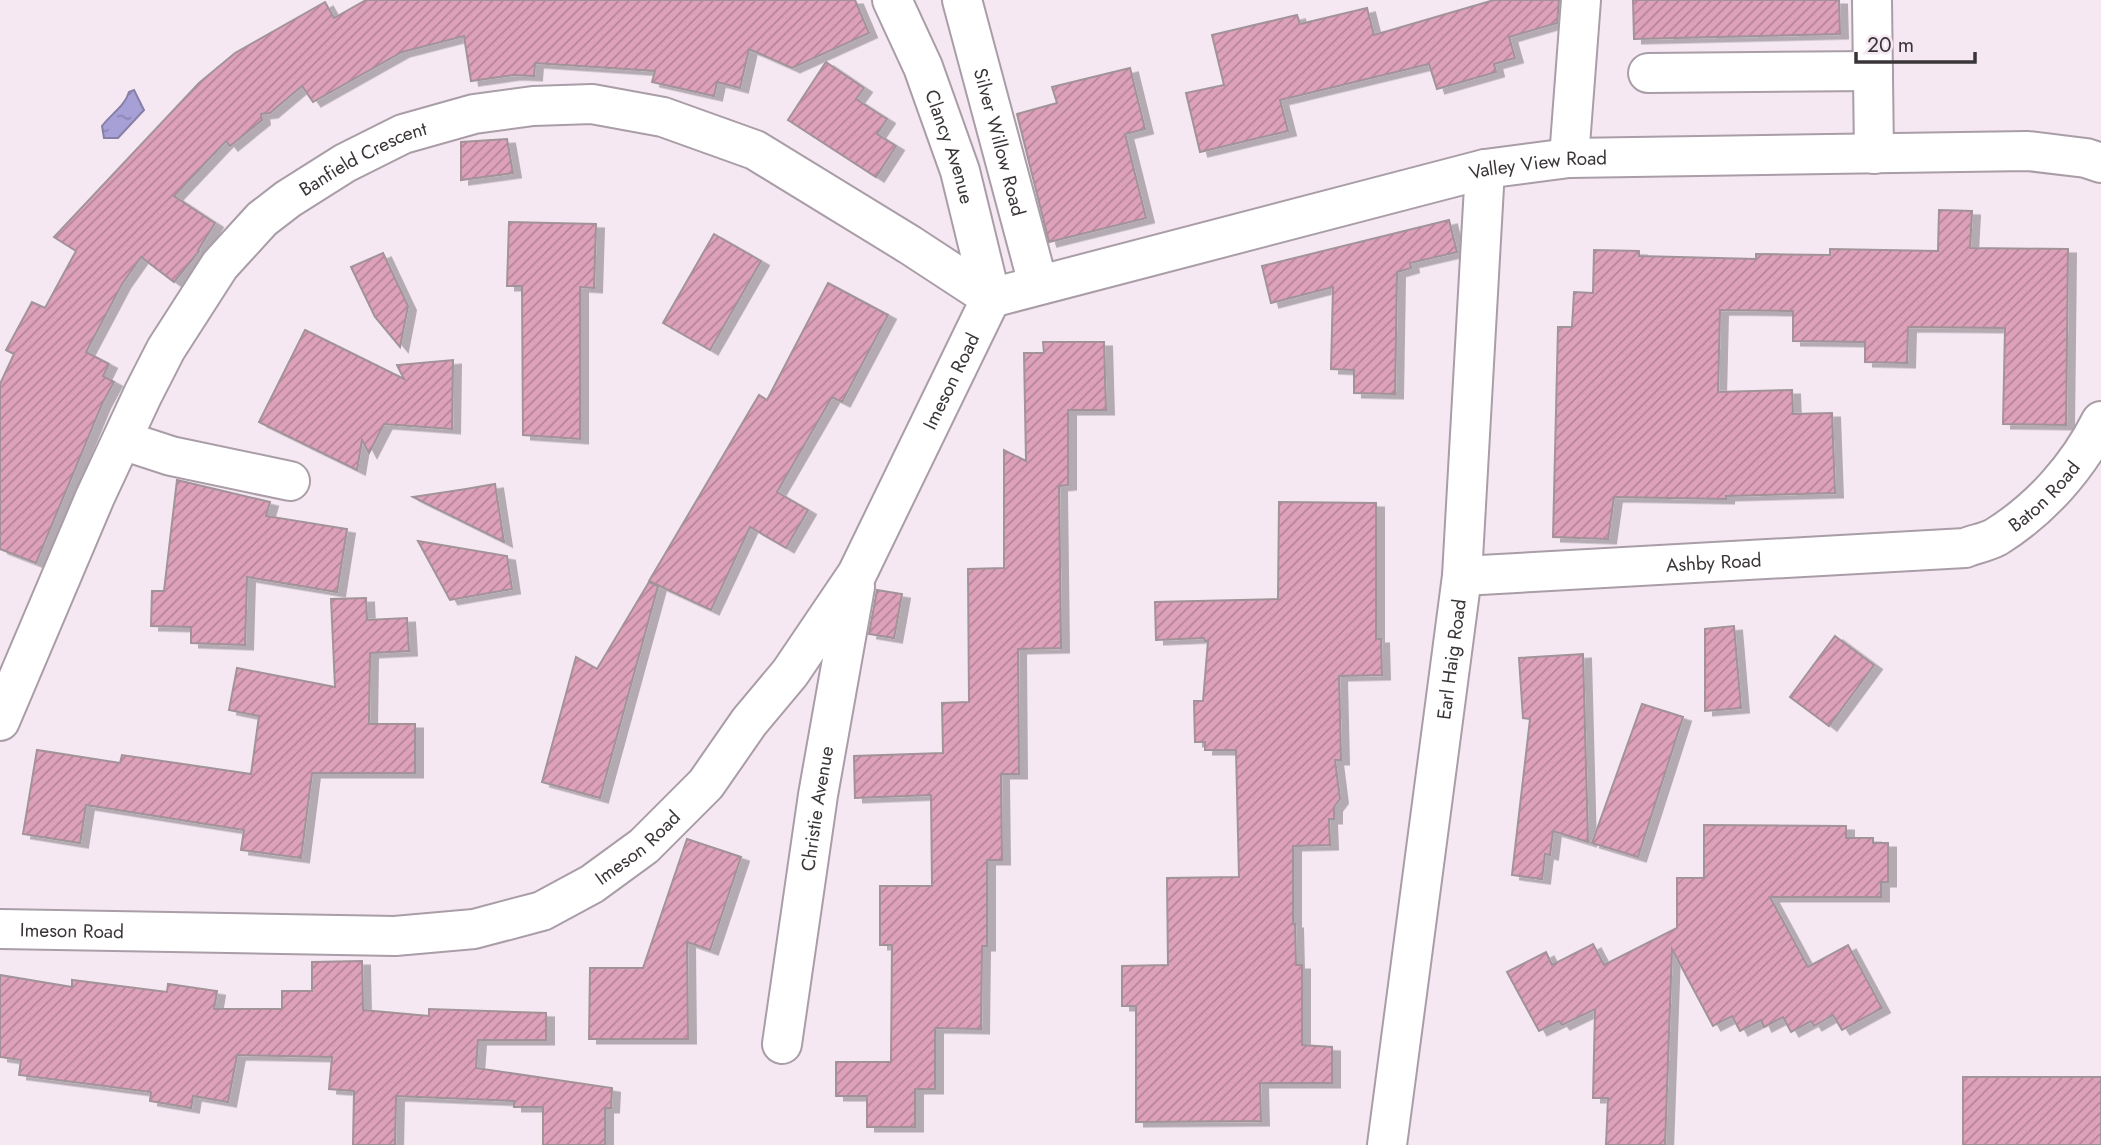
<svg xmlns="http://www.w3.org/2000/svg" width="2101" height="1145" viewBox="0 0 2101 1145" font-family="Jost,sans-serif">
  <defs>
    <pattern id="water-ripples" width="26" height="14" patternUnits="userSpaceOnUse" patternTransform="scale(1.75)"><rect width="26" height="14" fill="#a7a0d6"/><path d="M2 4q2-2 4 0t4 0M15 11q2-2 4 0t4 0" fill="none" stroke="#8983af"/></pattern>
    <pattern id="building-hatch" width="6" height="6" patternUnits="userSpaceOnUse" patternTransform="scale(1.75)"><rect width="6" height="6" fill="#dea1ba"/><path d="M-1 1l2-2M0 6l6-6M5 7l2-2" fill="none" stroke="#b58498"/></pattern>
    <filter id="shadow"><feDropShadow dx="8" dy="4.5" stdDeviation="0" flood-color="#0004"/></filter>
  </defs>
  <rect width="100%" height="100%" fill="#f5e8f2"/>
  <path fill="url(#water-ripples)" stroke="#8680a7" stroke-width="2" d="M134 90 144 110 118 138H104L102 126C111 114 125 106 129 92Z"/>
  <g fill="url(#building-hatch)" stroke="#a29398" stroke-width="2" filter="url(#shadow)">
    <polygon points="366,0 855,0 869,33 792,68 749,49 740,88 717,82 714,96 652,82 655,71 535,63 534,76 513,75 471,81 464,36 402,52 313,102 302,86 270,113 261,114 262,120 230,146 226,141 174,196 215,223 198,250 199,251 174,282 141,257 122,284 86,352 109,364 103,376 114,382 102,404 36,563 0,549 0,384 14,354 6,350 32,302 45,308 76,251 54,237 199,83 235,53 325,2 334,18"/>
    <polygon points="1494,0 1559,0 1557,23 1509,37 1515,58 1494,64 1496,72 1437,89 1429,64 1280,100 1288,131 1200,152 1186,93 1224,85 1212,35 1297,15 1300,24 1367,8 1374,35"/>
    <polygon points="1633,0 1839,0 1840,34 1634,39"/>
    <polygon points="826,62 864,88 856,99 887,119 877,134 896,146 876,177 788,120"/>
    <polygon points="1130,68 1145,129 1125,134 1146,218 1049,242 1017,114 1057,103 1052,87"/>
    <polygon points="507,139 513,173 461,180 461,142"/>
    <polygon points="1939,210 1972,211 1970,248 2068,249 2066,425 2003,424 2005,328 1908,327 1907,363 1865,362 1865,342 1793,341 1793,311 1720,310 1718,392 1792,390 1793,414 1832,413 1835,493 1726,496 1726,499 1614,497 1608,539 1553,537 1558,327 1572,327 1574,292 1593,293 1594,250 1639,251 1639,256 1756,259 1756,254 1830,255 1830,249 1938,251"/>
    <polygon points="1449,220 1457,252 1410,263 1411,268 1397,272 1395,394 1354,393 1354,370 1331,369 1333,287 1271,303 1262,266"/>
    <polygon points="509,222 596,224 594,288 580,287 580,439 523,435 522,286 507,286"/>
    <polygon points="714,234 761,261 710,350 663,323"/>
    <polygon points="383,253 408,306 400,347 375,317 351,267"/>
    <polygon points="828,283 888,315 842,402 832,397 777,492 808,510 786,548 750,527 711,610 649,581 759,395 767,400"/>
    <polygon points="305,330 404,379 397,365 453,360 452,429 384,424 369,453 362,440 357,470 259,422"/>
    <polygon points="1043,342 1104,342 1106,410 1068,410 1068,485 1059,486 1061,648 1018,649 1019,774 1001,774 1002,860 987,860 987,946 982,946 981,1029 935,1028 935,1089 915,1089 915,1127 867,1127 867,1096 836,1096 836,1062 891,1062 892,945 880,945 880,886 932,886 931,795 855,798 854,756 943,753 942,703 969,702 968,569 1004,568 1004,450 1026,461 1024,353 1044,353"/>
    <polygon points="177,480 270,502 266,516 347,529 337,592 247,577 245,645 191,643 191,627 151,626 152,591 164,591"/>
    <polygon points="495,484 504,542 413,497 466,489"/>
    <polygon points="1279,502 1376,503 1376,639 1381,639 1382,675 1339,676 1341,760 1335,760 1340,799 1334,807 1334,819 1329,819 1330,845 1293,846 1293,924 1295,924 1296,965 1302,965 1302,1045 1332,1047 1332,1083 1260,1083 1261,1121 1136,1122 1136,1006 1122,1006 1122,966 1168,965 1167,878 1239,877 1236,750 1205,750 1205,742 1195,742 1194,701 1203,701 1208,641 1205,641 1204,638 1156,640 1155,602 1278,599"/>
    <polygon points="418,541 507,556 512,589 450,600"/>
    <polygon points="649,582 658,586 600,798 542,782 576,657 597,669"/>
    <polygon points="877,590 902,594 894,638 869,634"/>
    <polygon points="366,598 367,620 407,618 409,651 370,653 369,724 415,724 415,773 312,773 301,858 241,850 244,830 86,805 80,843 23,834 37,750 120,763 122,755 251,774 259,716 229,710 237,668 335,687 331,599"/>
    <polygon points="1734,626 1741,708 1705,711 1705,629"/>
    <polygon points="1835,636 1874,665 1829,726 1790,697"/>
    <polygon points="1583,654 1588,842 1553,831 1550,855 1545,854 1542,879 1512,875 1530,719 1523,718 1519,658"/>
    <polygon points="1642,704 1683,717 1638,857 1592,843"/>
    <polygon points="1704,825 1846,826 1846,838 1873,838 1873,843 1888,843 1888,882 1881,882 1881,897 1770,897 1808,967 1848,945 1882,1008 1842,1030 1833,1015 1814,1026 1811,1021 1791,1032 1783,1017 1764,1027 1761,1020 1740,1031 1732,1016 1713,1026 1672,949 1665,1145 1606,1145 1608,1098 1593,1098 1595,1009 1562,1025 1559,1021 1539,1031 1507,972 1546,952 1552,965 1593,944 1604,965 1677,928 1677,878 1704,878"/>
    <polygon points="687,839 741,857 710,950 687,942 688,1039 589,1039 590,968 643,968"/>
    <polygon points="362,961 363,1010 429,1016 429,1009 546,1013 546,1040 478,1040 476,1068 612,1088 611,1108 605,1108 605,1145 543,1145 543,1107 514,1107 514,1101 396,1096 395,1145 353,1145 354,1091 329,1089 332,1057 237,1055 228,1102 193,1096 191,1108 150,1101 151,1092 19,1075 21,1060 0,1057 0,975 72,987 72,980 167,992 168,984 217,991 214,1009 282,1009 282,991 312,991 312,962"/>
    <rect x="1963" y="1077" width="138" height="68"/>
  </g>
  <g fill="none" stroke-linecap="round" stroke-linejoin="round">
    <defs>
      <g id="minor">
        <path id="s1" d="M892 0 923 67 960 171 991 298"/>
        <path id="s2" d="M962 0 1038 284"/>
        <polyline points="1872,0 1874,154"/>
        <polyline points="1648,73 1873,71"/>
        <polyline points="1569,158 1581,0"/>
        <path id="s3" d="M991 298 1485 169 1569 158 2028 151 2086 158 2101 163"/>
        <polyline points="122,440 171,456 290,481"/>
        <path id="s4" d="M1462 576 1965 548C1975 544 1987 542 1996 537 2041 509 2078 467 2101 421"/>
        <path id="s5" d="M0 721 95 497 143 394 166 349 220 265 262 219 288 199 345 163 403 134 474 114 533 106 592 104 663 117 755 150 910 245 991 298"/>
        <path id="s6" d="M0 929 395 936 474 929 542 911 592 884 644 846 706 784 749 722 790 673 857 574 991 298"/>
        <path id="s7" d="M782 1044 818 795 855 587"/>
        <path id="s8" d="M1387 1145 1462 576 1485 169"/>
      </g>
    </defs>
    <use href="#minor" stroke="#a99da7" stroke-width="42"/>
    <use href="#minor" stroke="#fff" stroke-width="38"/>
  </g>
  <g text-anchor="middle" stroke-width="5" stroke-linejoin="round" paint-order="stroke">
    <g font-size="19" fill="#3a3539" stroke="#f5e8f2">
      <text dy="7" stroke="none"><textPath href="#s2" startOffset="147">Silver Willow Road</textPath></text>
      <text dy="7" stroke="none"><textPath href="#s1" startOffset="158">Clancy Avenue</textPath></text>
      <text dy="7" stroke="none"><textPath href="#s5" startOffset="688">Banfield Crescent</textPath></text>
      <text dy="7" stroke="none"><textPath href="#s3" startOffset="564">Valley View Road</textPath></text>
      <text dy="7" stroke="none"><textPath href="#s6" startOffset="1227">Imeson Road</textPath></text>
      <text dy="7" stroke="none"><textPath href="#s4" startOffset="600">Baton Road</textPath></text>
      <text dy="7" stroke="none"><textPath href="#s4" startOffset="252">Ashby Road</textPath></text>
      <text dy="7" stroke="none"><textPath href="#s8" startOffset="490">Earl Haig Road</textPath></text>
      <text dy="7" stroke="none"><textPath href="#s7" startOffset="238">Christie Avenue</textPath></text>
      <text dy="7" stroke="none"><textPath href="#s6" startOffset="660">Imeson Road</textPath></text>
      <text dy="7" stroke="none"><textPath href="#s6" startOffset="72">Imeson Road</textPath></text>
    </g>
  </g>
  <path d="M1856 52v10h119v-10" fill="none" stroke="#3a3539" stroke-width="3.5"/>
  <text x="1867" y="52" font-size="21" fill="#3a3539" stroke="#f5e8f2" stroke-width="5" paint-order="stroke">20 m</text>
</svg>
